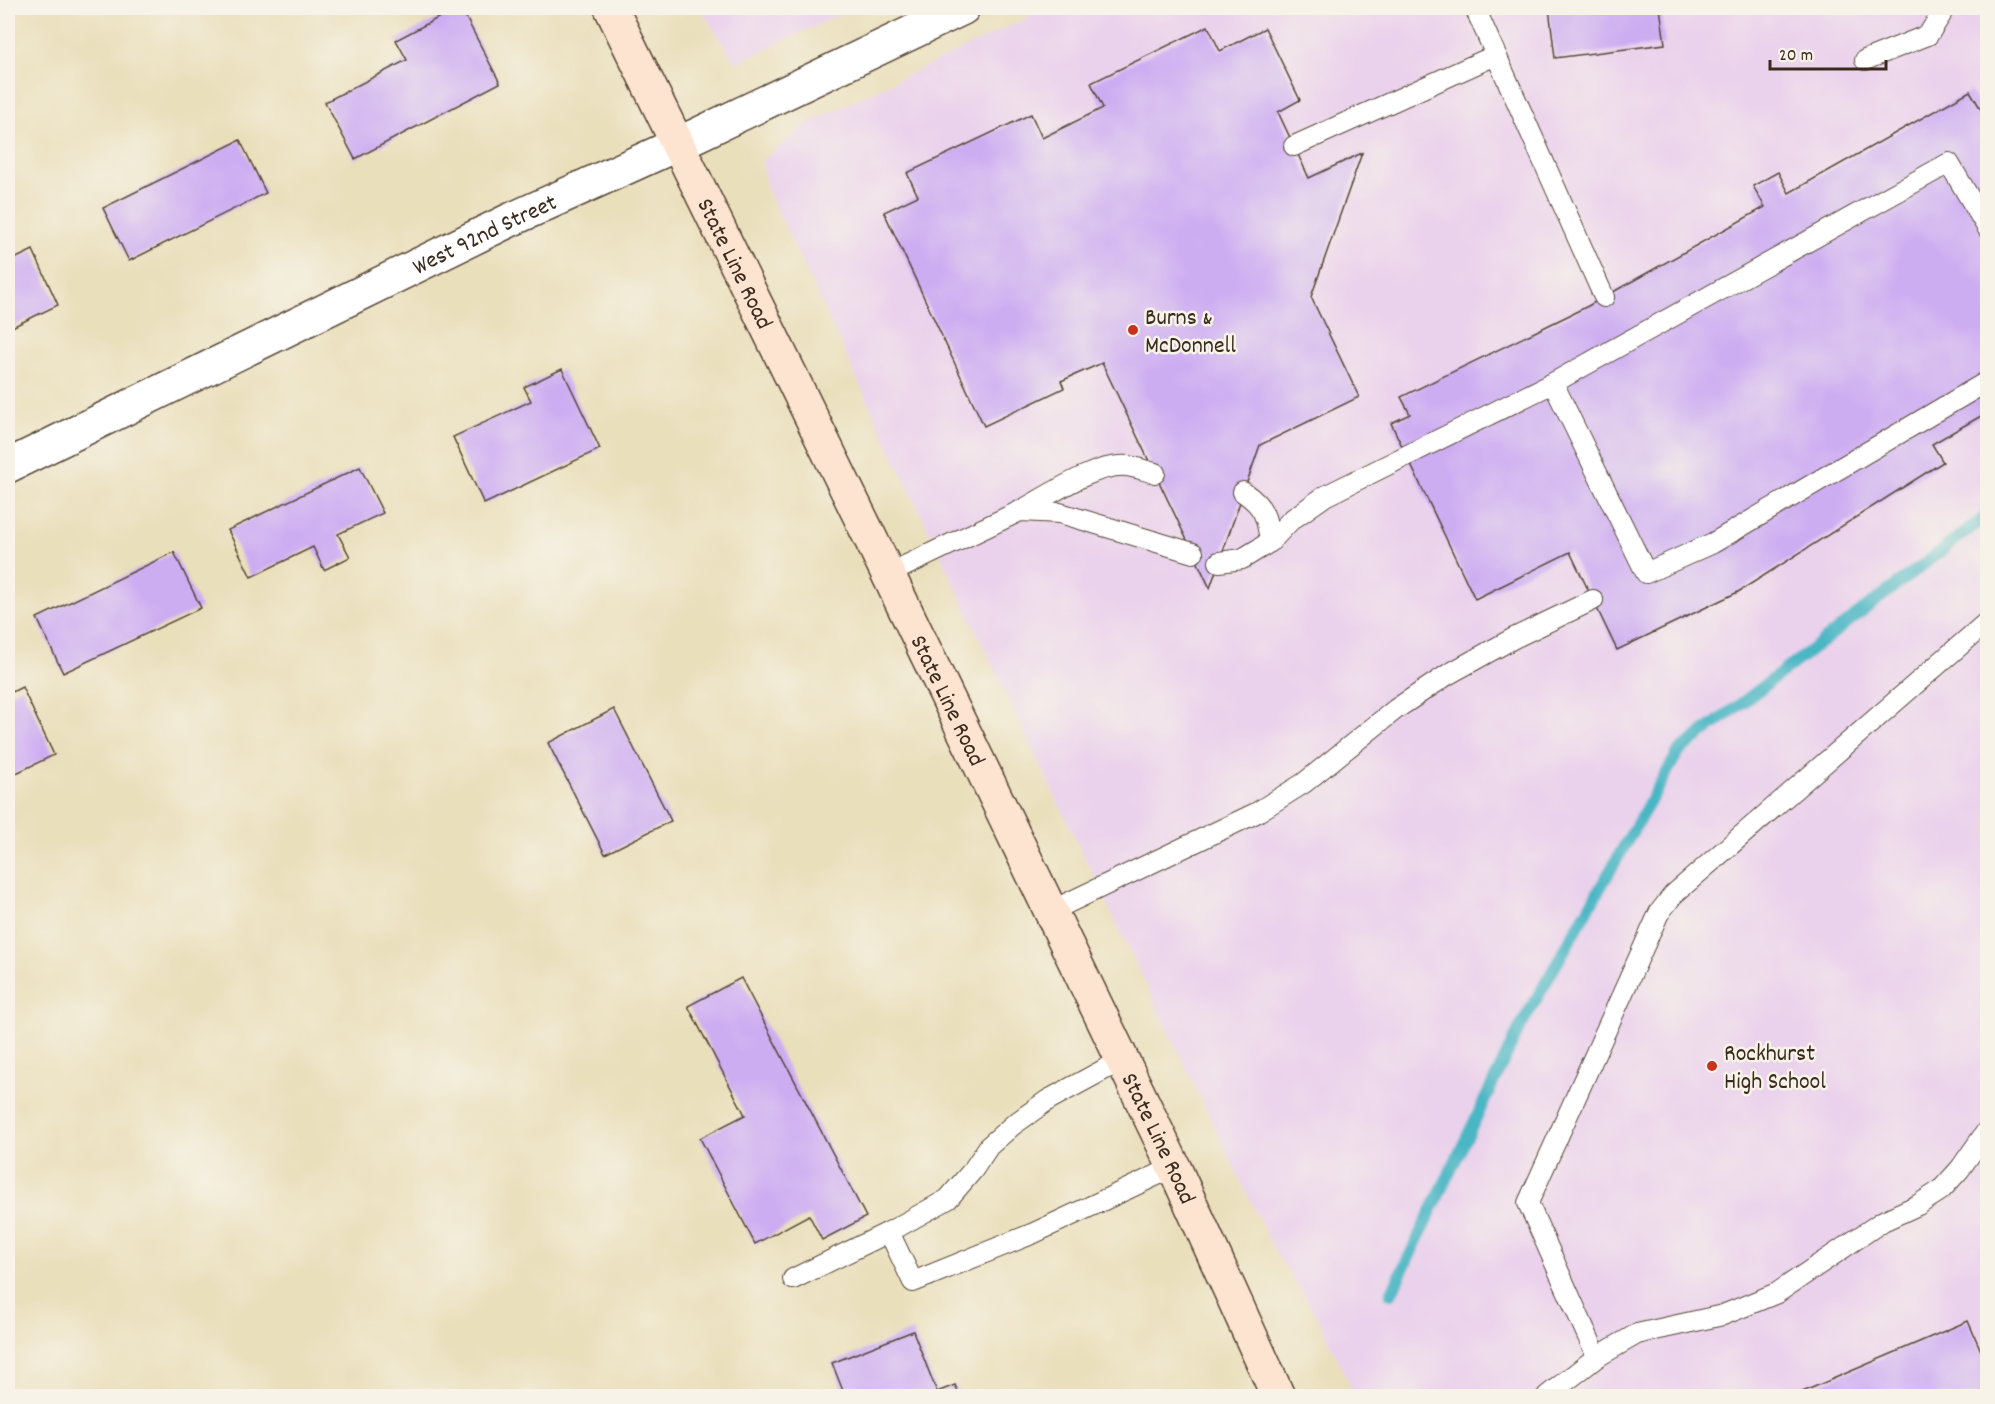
<svg xmlns="http://www.w3.org/2000/svg" width="1995" height="1404" viewBox="0 0 1995 1404" font-family="Dekko,sans-serif">
  <rect width="100%" height="100%" fill="#f7f3e8"/>
  <filter id="ink" filterUnits="userSpaceOnUse"><feTurbulence type="fractalNoise" baseFrequency=".0167" numOctaves="2"/><feDisplacementMap in="SourceGraphic" scale="12" xChannelSelector="R" yChannelSelector="G"/><feConvolveMatrix kernelMatrix="1 2 1 2 8 2 1 2 1" color-interpolation-filters="sRGB"/></filter>
  <filter id="wash" filterUnits="userSpaceOnUse"><feTurbulence type="fractalNoise" baseFrequency=".008" numOctaves="4" result="noise"/><feDisplacementMap in="SourceGraphic" scale="24" xChannelSelector="R" yChannelSelector="G"/><feGaussianBlur stdDeviation="1.35" result="paint"/><feColorMatrix in="noise" values="0 0 0 0 0 0 0 0 0 0 0 0 0 0 0 0 0 1.4 0 .05"/><feComposite in="paint" operator="in"/></filter>
  <g filter="url(#wash)">
    <rect width="100%" height="100%" fill="#eadfbb"/>
    <g fill="#ead1ec">
      <polygon points="700,8 854,8 736,63"/>
      <polygon points="1041,8 1987,8 1987,1396 1355,1396 1318,1318 1275,1252 1017,717 767,188 762,161 808,123 1023,20"/>
    </g>
    <g fill="none" stroke-linecap="round" stroke-linejoin="round">
      <polyline stroke="#49b6c4" stroke-width="12" points="1391,1294 1519,1029 1679,751 1988,515"/>
    </g>
    <g id="blocks">
      <g fill="#cdadf2">
        <polygon points="457,8 461,8 500,83 355,159 325,102 407,60 396,40"/>
        <polygon points="1549,8 1660,8 1665,44 1555,58"/>
        <polygon points="1208,26 1220,51 1265,28 1300,100 1278,112 1309,178 1362,153 1311,297 1359,397 1260,445 1210,588 1102,363 1061,381 1064,388 984,426 884,212 918,196 907,173 1031,114 1042,138 1103,108 1091,83"/>
        <polygon points="1970,91 1988,121 1988,412 1932,444 1943,462 1738,592 1617,650 1570,552 1475,599 1391,423 1410,414 1401,397 1588,306 1765,207 1753,186 1778,172 1789,193"/>
        <polygon points="240,140 266,193 129,261 103,208"/>
        <polygon points="33,250 58,305 8,329 8,262"/>
        <polygon points="562,369 600,449 484,504 453,437 531,401 524,387"/>
        <polygon points="360,467 383,513 338,534 350,557 324,570 313,547 251,577 228,530"/>
        <polygon points="174,552 201,608 63,673 37,618"/>
        <polygon points="22,687 54,755 8,777 8,694"/>
        <polygon points="614,709 671,821 605,854 548,743"/>
        <polygon points="741,978 866,1217 822,1240 809,1215 755,1244 700,1138 745,1115 688,1006"/>
        <polygon points="1968,1321 1988,1367 1988,1396 1793,1396"/>
        <polygon points="913,1331 937,1392 955,1385 960,1396 845,1396 832,1363"/>
      </g>
    </g>
  </g>
  <g filter="url(#ink)">
    <use href="#blocks" fill-opacity="0" stroke="#554536" stroke-width="1.5"/>
    <g fill="none" stroke-linecap="round" stroke-linejoin="round">
      <defs>
        <g id="service">
          <polyline points="1475,8 1604,297"/>
          <polyline points="1865,60 1928,35 1941,15 1940,8"/>
          <polyline points="1294,146 1496,55"/>
          <polyline points="1553,383 1646,573 1713,543 1988,381"/>
          <path d="M1243 492C1264 506 1267 517 1270 542"/>
          <path d="M1020 511C1048 496 1095 463 1127 466 1136 467 1146 471 1155 473"/>
          <polyline points="1219,562 1242,559 1270,542 1291,520 1325,496 1553,383 1949,163 1988,229"/>
          <polyline points="888,574 1020,511 1060,513 1193,553"/>
          <polyline points="1051,911 1256,813 1304,783 1396,709 1447,675 1514,638 1593,600"/>
          <polyline points="1122,1060 1048,1100 1013,1125 989,1146 973,1170 948,1199 889,1232 913,1282 1034,1233 1174,1167"/>
          <polyline points="793,1279 889,1232"/>
          <polyline points="1597,1357 1637,1334 1723,1315 1777,1293 1883,1221 1918,1205 1941,1190 1960,1169 1988,1129"/>
          <polyline points="1547,1396 1597,1357 1528,1203 1659,913 1673,895 1988,621"/>
        </g>
        <g id="minor">
          <path id="s1" d="M8 466 508 221 678 144 963 8"/>
        </g>
        <g id="secondary">
          <path id="s2" d="M611 8 888 574 1174 1167 1278 1396"/>
        </g>
      </defs>
      <use href="#service" stroke="#554536" stroke-width="22"/>
      <use href="#minor" stroke="#554536" stroke-width="36"/>
      <use href="#secondary" stroke="#554536" stroke-width="36"/>
      <use href="#service" stroke="#fff" stroke-width="20"/>
      <use href="#minor" stroke="#fff" stroke-width="33"/>
      <use href="#secondary" stroke="#fde4d0" stroke-width="33"/>
    </g>
  </g>
  <g fill="#c8321e" stroke="#f7f3e8" stroke-width="2">
    <circle cx="1133" cy="330" r="6"/>
    <circle cx="1712" cy="1066" r="6"/>
  </g>
  <g text-anchor="middle" stroke-width="5" stroke-linejoin="round" paint-order="stroke">
    <g font-size="24" fill="#3b2a1e" stroke="#f7f3e8">
      <text dy="8" stroke="none"><textPath href="#s1" startOffset="530">West 92nd Street</textPath></text>
      <text dy="8" stroke="none"><textPath href="#s2" startOffset="284">State Line Road</textPath></text>
      <text dy="8" stroke="none"><textPath href="#s2" startOffset="770">State Line Road</textPath></text>
      <text dy="8" stroke="none"><textPath href="#s2" startOffset="1256">State Line Road</textPath></text>
    </g>
    <g font-size="24" fill="#3b2a1e" stroke="#f7f3e8" text-anchor="start">
      <text x="1145" y="324">Burns &amp;<tspan x="1145" dy="28">McDonnell</tspan></text>
      <text x="1724" y="1060">Rockhurst<tspan x="1724" dy="28">High School</tspan></text>
    </g>
  </g>
  <rect width="1995" height="1404" fill="none" stroke="#f7f3e8" stroke-width="30"/>
  <path d="M1770 60v9h116v-9" fill="none" stroke="#3b2a1e" stroke-width="3"/>
  <text x="1779" y="60" font-size="18" fill="#3b2a1e" stroke="#f7f3e8" stroke-width="4.5" paint-order="stroke">20 m</text>
</svg>
